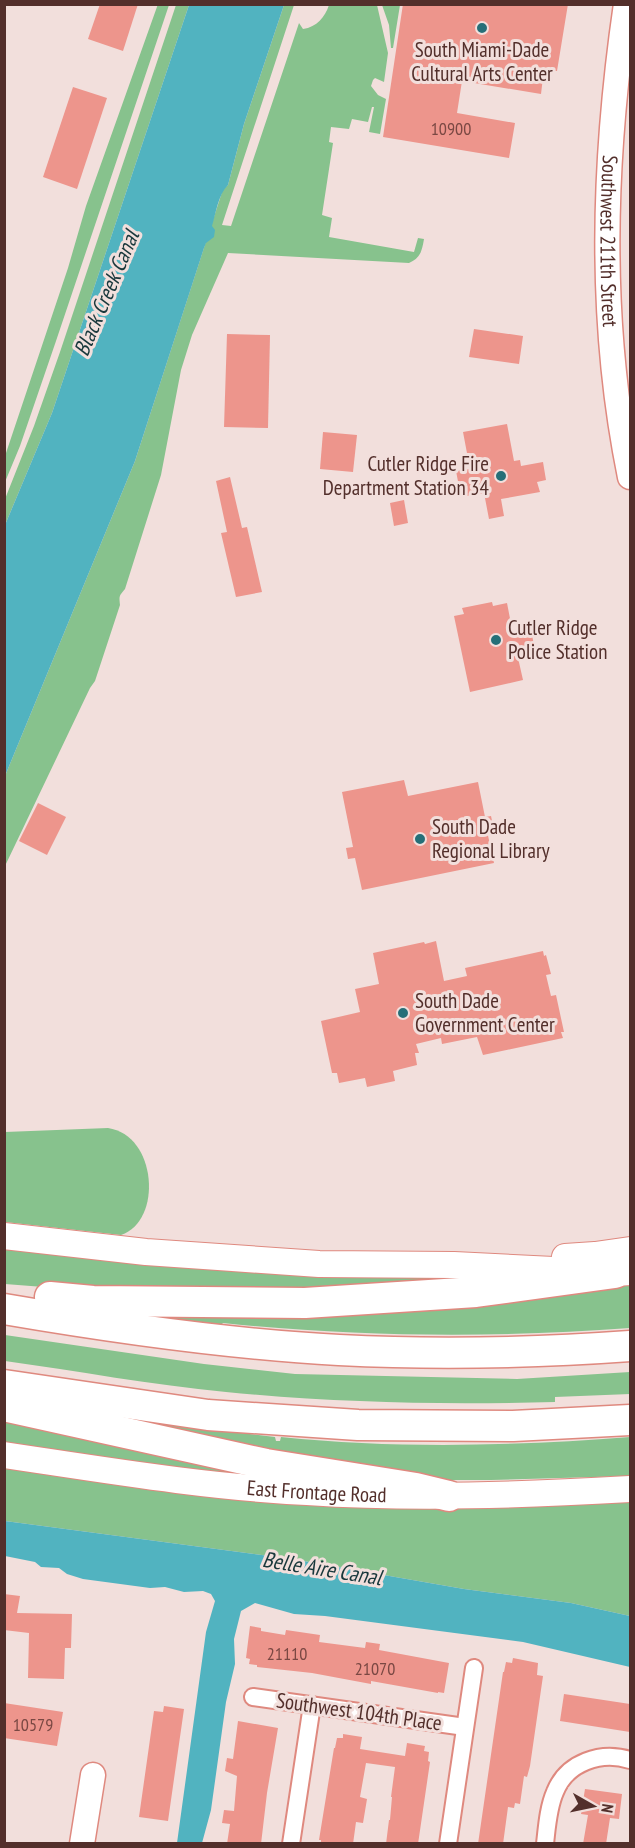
<svg xmlns="http://www.w3.org/2000/svg" width="635" height="1848" viewBox="0 0 635 1848" font-family="'PT Sans Narrow',sans-serif">
  <rect width="100%" height="100%" fill="#f2dfdc"/>
  <g fill="#87c28d">
    <polygon points="158,4 169,5 56,341 20,446 5,482 5,456 68,268 86,206"/>
    <polygon points="176,5 189,5 52,413 5,525 5,499 34,426 60,352"/>
    <path d="M284 5H294L222 225 231 226 299 23 303 29C317 27 325 17 329 5H377L388 53 384 82 375 78 373 80 371 86 378 95 386 99 380 134 369 132 374 107H372L368 122 352 119 349 129 331 127 329 142 333 143 322 215 332 218 329 237 414 252 418 238 424 239C422 250 421 258 409 263L228 253 192 335 181 370 161 475 125 589C119 596 119 596 120 605L95 681 90 688 5 866V776L135 461 223 189 228 185 244 124Z"/>
    <polygon points="382,5 400,5 393,48 391,48 389,25"/>
    <path d="M108 1128C157 1135 163 1221 121 1235L5 1222V1132Z"/>
    <polygon points="5,1245 513,1276 463,1287 121,1293 5,1284"/>
    <path d="M630 1284V1328C494 1338 359 1337 223 1323L220 1326 153 1316Z"/>
    <path d="M5 1335 204 1364 295 1374 517 1379 630 1372V1394L555 1397V1402C445 1405 336 1403 226 1392 152 1385 78 1371 5 1361Z"/>
    <polygon points="4,1413 270,1480 5,1447"/>
    <path d="M77 1414 275 1437 276 1441H280L281 1437C396 1449 515 1446 630 1437V1476L491 1480H443L387 1476Z"/>
    <polygon points="4,1463 630,1500 630,1616 571,1603 464,1589 292,1559 5,1521"/>
  </g>
  <g fill="#51b3c0">
    <path d="M189 5H284L244 124 228 185C218 195 216 213 212 226L215 230 214 237 206 243 204 248 135 461 5 776V525L52 413Z"/>
    <polygon points="5,1521 292,1559 464,1589 571,1603 630,1616 630,1667 523,1642 325,1616 294,1614 255,1603 241,1611 234,1639 235,1664 226,1702 211,1810 202,1843 177,1843 206,1632 215,1601 211,1594 203,1591 184,1592 165,1587 150,1588 83,1579 67,1574 59,1568 41,1567 35,1562 5,1556"/>
  </g>
  <g fill="#ed958c">
    <polygon points="100,4 138,4 123,51 88,39"/>
    <polygon points="403,4 568,4 557,71 544,69 541,94 462,81 457,113 515,123 509,158 383,137"/>
    <polygon points="73,87 107,98 77,189 43,177"/>
    <polygon points="474,329 523,336 519,364 469,357"/>
    <polygon points="227,334 270,335 268,428 224,427"/>
    <polygon points="507,424 514,461 520,460 521,466 543,462 546,480 537,482 540,492 501,499 504,516 489,519 484,493 461,497 456,471 470,469 463,432"/>
    <polygon points="323,432 357,435 353,472 320,469"/>
    <polygon points="230,477 242,528 247,527 262,592 236,597 221,533 227,532 216,481"/>
    <polygon points="404,500 408,523 394,526 390,503"/>
    <polygon points="492,602 493,606 507,603 513,634 531,630 534,645 516,649 523,680 470,692 454,616 464,614 462,608"/>
    <polygon points="404,780 408,796 478,782 485,817 491,816 494,830 487,831 494,863 362,890 355,858 348,859 346,848 353,847 342,792"/>
    <polygon points="38,803 66,817 47,855 19,841"/>
    <polygon points="436,941 444,981 467,976 465,968 543,951 544,956 546,955 551,974 546,975 551,996 556,995 564,1032 561,1032 563,1038 483,1055 477,1037 442,1044 441,1038 416,1044 419,1053 415,1053 417,1065 393,1071 395,1081 367,1087 365,1078 339,1083 337,1073 332,1073 321,1021 360,1012 355,989 379,984 373,953 424,942 425,944"/>
    <polygon points="4,1594 20,1596 17,1613 72,1614 71,1648 65,1648 64,1679 28,1678 29,1633 4,1630"/>
    <polygon points="250,1626 261,1628 261,1631 285,1635 286,1630 320,1635 319,1642 365,1648 366,1642 380,1644 379,1650 449,1663 444,1693 438,1692 438,1693 371,1681 371,1684 312,1673 257,1667 257,1665 249,1664 250,1659 246,1658"/>
    <polygon points="513,1658 538,1663 537,1675 543,1676 530,1766 527,1777 524,1776 520,1804 515,1803 514,1808 508,1807 503,1844 478,1844 503,1672 504,1672 506,1662 512,1663"/>
    <polygon points="564,1694 630,1704 630,1732 560,1721"/>
    <polygon points="4,1703 63,1712 57,1746 4,1738"/>
    <polygon points="164,1706 184,1709 168,1821 139,1817 154,1711 163,1712"/>
    <polygon points="238,1721 278,1728 267,1793 261,1844 227,1844 230,1824 222,1823 224,1810 234,1811 237,1776 225,1771 227,1758 233,1759"/>
    <polygon points="343,1734 362,1737 360,1749 405,1756 407,1743 425,1746 424,1751 429,1752 428,1761 430,1762 418,1844 386,1844 389,1820 390,1820 392,1797 391,1797 395,1767 366,1763 360,1797 367,1799 363,1823 356,1822 353,1844 321,1844 321,1840 319,1840 334,1748 335,1748 337,1738 343,1738"/>
    <polygon points="585,1789 622,1794 619,1819 610,1818 606,1844 583,1844 588,1815 581,1814"/>
  </g>
  <g fill="none" stroke-linecap="round" stroke-linejoin="round">
    <defs>
      <g id="street">
        <polyline points="253,1697 465,1727"/>
        <polyline points="291,1844 312,1705"/>
        <polyline points="448,1844 474,1668"/>
        <path d="M545 1844C547 1827 548 1808 555 1792 567 1762 601 1751 630 1760"/>
      </g>
      <g id="secondary">
        <path id="s1" d="M626 4C603 162 598 320 630 477"/>
        <polyline points="82,1844 93,1775"/>
      </g>
      <g id="primary">
        <polyline points="4,1236 146,1252 319,1264 454,1265 615,1273 630,1272"/>
        <polyline points="565,1257 595,1255 630,1250"/>
        <path id="s2" d="M4 1455C105 1470 206 1487 307 1492 415 1499 523 1495 630 1489"/>
      </g>
      <g id="highway">
        <polyline points="50,1297 93,1301 305,1303 476,1292 615,1273"/>
        <path d="M4 1309C115 1328 227 1344 339 1350 436 1355 533 1353 630 1346"/>
        <polyline points="4,1385 208,1415 358,1425 513,1426 630,1420"/>
        <polyline points="4,1406 266,1464 416,1488 449,1496"/>
      </g>
    </defs>
    <use href="#street" stroke="#df897f" stroke-width="20"/>
    <use href="#secondary" stroke="#df897f" stroke-width="27"/>
    <use href="#primary" stroke="#df897f" stroke-width="28"/>
    <use href="#highway" stroke="#df897f" stroke-width="33"/>
    <use href="#street" stroke="#fff" stroke-width="16"/>
    <use href="#secondary" stroke="#fff" stroke-width="24"/>
    <use href="#primary" stroke="#fff" stroke-width="26"/>
    <use href="#highway" stroke="#fff" stroke-width="30"/>
  </g>
  <g fill="#266f78" stroke="#f2dfdc" stroke-width="2">
    <circle cx="482" cy="28" r="6"/>
    <circle cx="501" cy="476" r="6"/>
    <circle cx="496" cy="640" r="6"/>
    <circle cx="420" cy="839" r="6"/>
    <circle cx="403" cy="1013" r="6"/>
  </g>
  <g text-anchor="middle" stroke-width="6" stroke-linejoin="round" paint-order="stroke">
    <g font-size="18" fill="#7a4843">
      <text x="451" y="135">10900</text>
      <text x="287" y="1660">21110</text>
      <text x="375" y="1675">21070</text>
      <text x="33" y="1731">10579</text>
    </g>
    <g font-size="21" fill="#532f2b" stroke="#f2dfdc" text-anchor="start">
      <text x="482" y="57" text-anchor="middle">South Miami-Dade<tspan x="482" dy="24">Cultural Arts Center</tspan></text>
      <text x="489" y="471" text-anchor="end">Cutler Ridge Fire<tspan x="489" dy="24">Department Station 34</tspan></text>
      <text x="508" y="635">Cutler Ridge<tspan x="508" dy="24">Police Station</tspan></text>
      <text x="432" y="834">South Dade<tspan x="432" dy="24">Regional Library</tspan></text>
      <text x="415" y="1008">South Dade<tspan x="415" dy="24">Government Center</tspan></text>
    </g>
    <g font-size="21" fill="#532f2b" stroke="#f2dfdc">
      <text dy="7" stroke="none"><textPath href="#s1" startOffset="238">Southwest 211th Street</textPath></text>
      <text dy="7" stroke="none"><textPath href="#s2" startOffset="315">East Frontage Road</textPath></text>
      <text transform="translate(359 1712) rotate(8)" y="7">Southwest 104th Place</text>
    </g>
    <g font-size="22" font-style="italic" fill="#19383c" stroke="#f2dfdc">
      <text transform="translate(106 293) rotate(-67)" y="8">Black Creek Canal</text>
      <text transform="translate(322 1568) rotate(9)" y="8">Belle Aire Canal</text>
    </g>
  </g>
  <rect width="635" height="1848" fill="none" stroke="#532f2b" stroke-width="12"/>
  <g transform="translate(593 1806) rotate(99)" stroke="#f2dfdc" stroke-width="4.5" paint-order="stroke">
  <path d="M0-4.5L10 22L0 15L-10 22Z" fill="#532f2b"/>
  <text y="-9" font-size="16" font-weight="bold" text-anchor="middle" fill="#532f2b">N</text>
  </g>
</svg>
